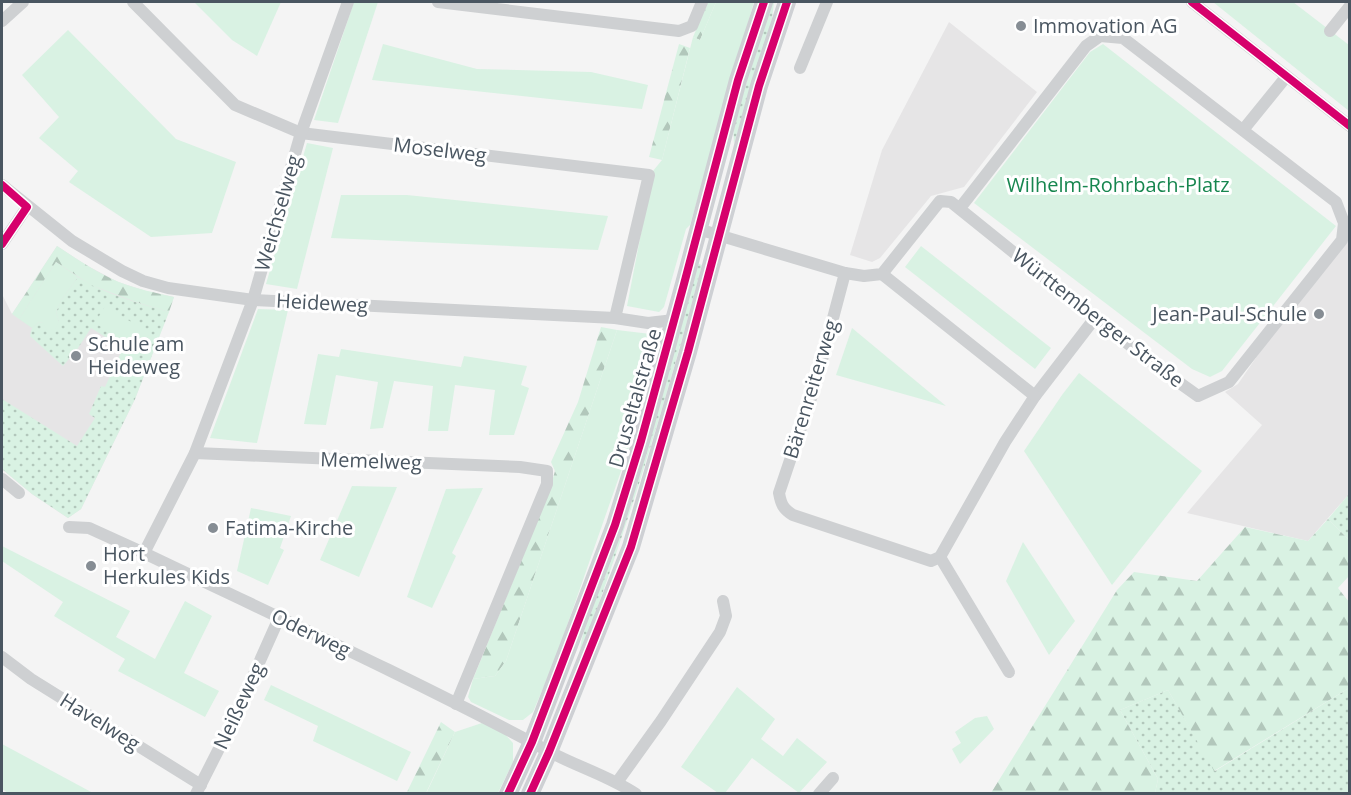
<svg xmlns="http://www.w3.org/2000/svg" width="1351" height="795" viewBox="0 0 1351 795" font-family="'Open Sans',sans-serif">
  <defs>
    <pattern id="grass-dots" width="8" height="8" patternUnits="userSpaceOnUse" patternTransform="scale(1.5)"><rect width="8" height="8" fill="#d9f2e3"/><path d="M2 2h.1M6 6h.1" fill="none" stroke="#b2c7bb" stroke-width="1.8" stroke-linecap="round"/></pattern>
    <pattern id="forest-firs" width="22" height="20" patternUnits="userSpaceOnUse" patternTransform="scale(1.5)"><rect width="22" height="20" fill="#d9f2e3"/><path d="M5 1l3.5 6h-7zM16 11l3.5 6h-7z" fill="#b2c7bb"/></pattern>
  </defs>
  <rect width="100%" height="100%" fill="#f4f4f4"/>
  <g fill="#e6e5e6">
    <polygon points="949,22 1037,92 964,187 931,196 880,258 872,262 850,255 882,150"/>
    <polygon points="1348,239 1349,494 1308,541 1187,513 1262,425 1225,392 1238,384 1262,349"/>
    <polygon points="57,246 86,265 118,282 146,291 174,297 135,399 81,509 68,518 32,494 2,469 2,294 12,314"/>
  </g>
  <g fill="url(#grass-dots)">
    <polygon points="771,2 774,2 772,19 734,144 733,126"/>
    <path d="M697 263 702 265C668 395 629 523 582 650L580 648 582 638Z"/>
    <path d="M78 277C105 294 138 303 169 312L135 399 81 509 68 518 32 494 2 469V399L77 446 95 418 89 414 101 386 105 387 123 348 91 328 78 348 63 366 30 336 32 328 39 322 43 323 59 322 56 312 62 299Z"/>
    <polygon points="1349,494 1349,540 1328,519"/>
    <polygon points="1349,688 1349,793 1155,793 1158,779 1120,710 1168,690 1215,771"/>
  </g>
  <g fill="url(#forest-firs)">
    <polygon points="708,2 716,2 700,40 693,37"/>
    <polygon points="679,44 690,48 662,160 649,157"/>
    <path d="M57 246C77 259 97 273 119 282 137 289 156 293 174 297L169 312 136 302 91 285 56 262 19 319 12 314Z"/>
    <polygon points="601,327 617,330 506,661 495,676 473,679 548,495 555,471 551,462 578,402"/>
    <polygon points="1328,519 1349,540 1349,576 1338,588 1349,602 1349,688 1214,771 1168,690 1120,710 1158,779 1155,793 991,793 1117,590 1134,572 1197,581 1245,527 1308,541"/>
    <polygon points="441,722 455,732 426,793 406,794"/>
  </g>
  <g fill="#d9f2e3">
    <polygon points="194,2 281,2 257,56 232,40"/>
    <polygon points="354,2 378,2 338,123 314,120"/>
    <polygon points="716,2 754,2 690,225 686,229 664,307 659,312 627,306 653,171 662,160 693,37 700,40"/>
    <polygon points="1213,2 1293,2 1349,45 1349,111"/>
    <polygon points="68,30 176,139 236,162 212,233 151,237 69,182 78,171 39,138 59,117 22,75"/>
    <polygon points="383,44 477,69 591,72 648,85 642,109 372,80"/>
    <polygon points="1103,44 1336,226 1222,371 1210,377 1192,369 974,203 1090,52"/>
    <polygon points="307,143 333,148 297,289 266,284"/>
    <polygon points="341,195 407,195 608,216 598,250 331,238"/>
    <polygon points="921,246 1051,348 1035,369 905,267"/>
    <polygon points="56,262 78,277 62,299 56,312 59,322 55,329 47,330 43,323 39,322 32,328 19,319"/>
    <polygon points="105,306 146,331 136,348 95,323"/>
    <polygon points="258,309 288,310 257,443 210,438"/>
    <polygon points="852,328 946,406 836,375"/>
    <polygon points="617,330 659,335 627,454 555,660 533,712 523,720 509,720 471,702 468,697 473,679 495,676 506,661"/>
    <polygon points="341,349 461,367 464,356 527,366 521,385 529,388 514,435 489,435 495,390 455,385 448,431 428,431 433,386 394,381 383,428 370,429 378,382 336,375 326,425 304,424 318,354 339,357"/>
    <polygon points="1079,373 1202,471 1112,585 1024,451 1062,395"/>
    <polygon points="352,486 397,487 359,577 320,560"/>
    <polygon points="483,488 452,553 456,556 432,608 407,597 446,489"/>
    <polygon points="251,508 291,516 280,548 284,550 268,585 237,571"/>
    <polygon points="1023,542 1075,621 1049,655 1006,581"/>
    <polygon points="2,546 130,611 116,637 155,659 185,601 212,616 184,673 219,691 205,717 118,671 125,659 54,616 63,602 2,561"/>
    <polygon points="271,685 411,752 397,781 313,741 318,726 264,700"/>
    <polygon points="737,687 775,719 761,739 783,756 797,738 827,762 799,793 752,758 725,793 718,793 681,767"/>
    <polygon points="987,716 994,729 960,764 952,749 961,743 955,732 975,718"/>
    <polygon points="482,723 503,732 513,743 513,762 498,793 426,794 455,732"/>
    <polygon points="2,744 93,793 8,793 2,789"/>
  </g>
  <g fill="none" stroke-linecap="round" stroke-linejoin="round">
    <g stroke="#ced0d2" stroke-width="12">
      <polyline points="133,2 235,105 301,133 649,175 615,318"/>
      <polyline points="438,2 679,31 692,26 702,2"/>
      <polyline points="1192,2 1350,126"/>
      <polyline points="2,21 23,2"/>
      <polyline points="1330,31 1350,6"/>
      <polyline points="800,68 827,2"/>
      <polyline points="1243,130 1286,77"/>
      <polyline points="2,185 72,241 122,271 143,281 168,288 253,300 615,318 648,323 674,320"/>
      <polyline points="698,229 845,273 864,276 882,274 940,201 951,202 1095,318 1163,371 1198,396 1229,382 1342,240 1344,223 1336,202 1123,38 1100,36 1086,46 960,208"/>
      <polyline points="2,244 27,207"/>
      <path d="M845 273 815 386 779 493C781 504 783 509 793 515L931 561 940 557 1005 442 1035 396 1095 318"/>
      <polyline points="882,274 1035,396"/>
      <polyline points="195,453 520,467 547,471 547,484 456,704"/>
      <polyline points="2,479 19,493"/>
      <path d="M69 527 89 528 144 553C280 618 417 681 550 752 578 767 609 776 636 794"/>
      <polyline points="144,553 195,453 253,300 301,133 348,2"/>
      <polyline points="940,557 1009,672"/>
      <polyline points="2,657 31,679 201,785"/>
      <polyline points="618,781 661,721 720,632 726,616 723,601"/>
      <polyline points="196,794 234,719 279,618"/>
      <polyline points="819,794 833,778"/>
    </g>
    <g stroke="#ced0d4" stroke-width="18">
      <polyline points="508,794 532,742 615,525 641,441 684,284 738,80 764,2"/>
      <polyline points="530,794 549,752 631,547 688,352 759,86 787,2"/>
    </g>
    <defs>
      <g id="cycleway">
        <polyline points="1192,2 1350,126"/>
        <polyline points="2,185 27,207 2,244"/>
        <polyline points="508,794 532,742 615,525 641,441 684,284 738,80 764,2"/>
        <polyline points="530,794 549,752 631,547 688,352 759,86 787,2"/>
      </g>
    </defs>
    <use href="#cycleway" stroke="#fff" stroke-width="11"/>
    <use href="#cycleway" stroke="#d6006c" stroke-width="8"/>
  </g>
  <g fill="#868d94" stroke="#fff" stroke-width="2">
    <circle cx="1021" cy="26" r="6"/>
    <circle cx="1319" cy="314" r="6"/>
    <circle cx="76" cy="356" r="6"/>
    <circle cx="213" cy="528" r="6"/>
    <circle cx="91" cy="566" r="6"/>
  </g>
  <g text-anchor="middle" stroke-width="6" stroke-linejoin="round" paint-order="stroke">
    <g font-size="20" fill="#4a5661" stroke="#fff" text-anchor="start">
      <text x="1033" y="33">Immovation AG</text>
      <text x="1307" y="321" text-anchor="end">Jean-Paul-Schule</text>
      <text x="88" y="351">Schule am<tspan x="88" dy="23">Heideweg</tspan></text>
      <text x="225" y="535">Fatima-Kirche</text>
      <text x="103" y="561">Hort<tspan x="103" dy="23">Herkules Kids</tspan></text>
    </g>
    <g font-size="20" fill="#4a5661" stroke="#fff">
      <text transform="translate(440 150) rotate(7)" y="7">Moselweg</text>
      <text transform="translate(278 213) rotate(-74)" y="7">Weichselweg</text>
      <text transform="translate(322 303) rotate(3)" y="7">Heideweg</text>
      <text transform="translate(1098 318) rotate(38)" y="7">Württemberger Straße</text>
      <text transform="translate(811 389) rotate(-73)" y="7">Bärenreiterweg</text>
      <text transform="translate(635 398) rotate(-74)" y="7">Druseltalstraße</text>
      <text transform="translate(371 461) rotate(2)" y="7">Memelweg</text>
      <text transform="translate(311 633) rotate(26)" y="7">Oderweg</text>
      <text transform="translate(239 706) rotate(-65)" y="7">Neißeweg</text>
      <text transform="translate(100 722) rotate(32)" y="7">Havelweg</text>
    </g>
    <g font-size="20" fill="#17864f" stroke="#fff">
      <text x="1118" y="192">Wilhelm-Rohrbach-Platz</text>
    </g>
  </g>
  <rect width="1351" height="795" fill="none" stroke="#4a5661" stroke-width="6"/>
</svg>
